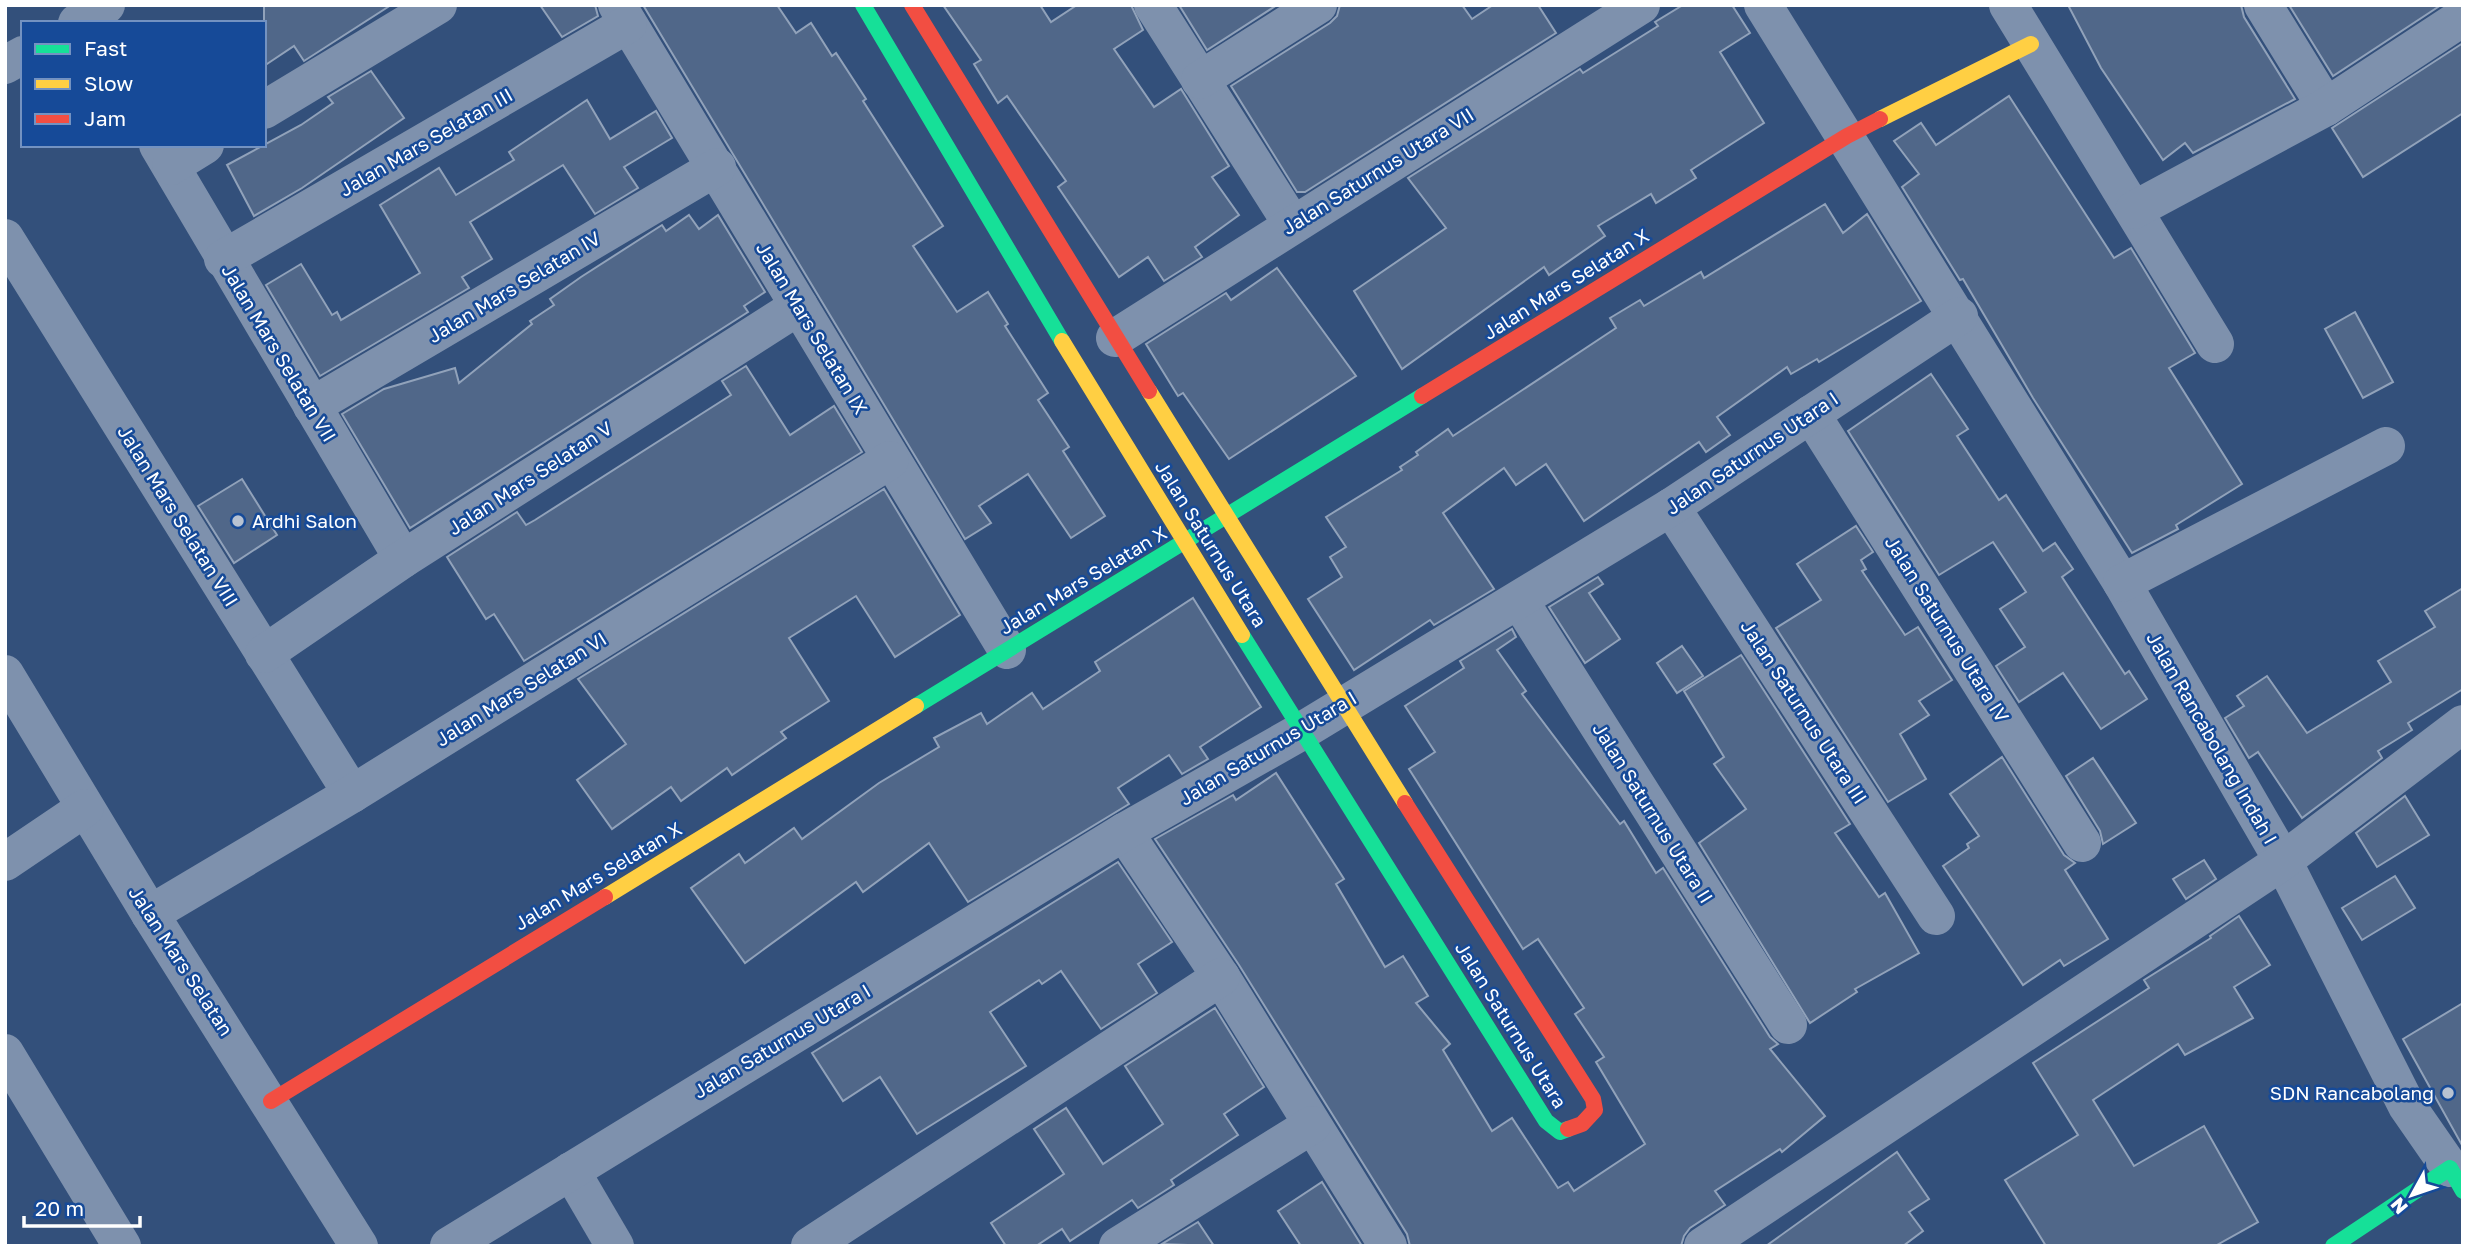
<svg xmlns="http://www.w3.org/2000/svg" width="2468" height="1251" viewBox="0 0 2468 1251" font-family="'Golos Text',sans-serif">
  <rect width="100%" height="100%" fill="#33507b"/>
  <g fill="#506789" stroke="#91a2ba" stroke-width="2">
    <polygon points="264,5 391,5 304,61 294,46 264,66"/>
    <polygon points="540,5 595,5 598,16 562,37"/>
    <polygon points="643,5 777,5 796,33 811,23 832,56 836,53 866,99 863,101 943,226 913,246 957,312 988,292 1008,324 1005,326 1048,393 1038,400 1069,447 1063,451 1105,516 1071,538 1028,474 979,506 991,523 965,539"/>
    <polygon points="943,5 1040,5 1051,22 1077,5 1131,5 1143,30 1114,49 1154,107 1181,89 1229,166 1212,177 1239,215 1195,247 1202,257 1164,281 1148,257 1119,277 1058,187 1066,181 1007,96 998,103 974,64 981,60"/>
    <polygon points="1179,5 1277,5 1207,50"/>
    <polygon points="1340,5 1462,5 1472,19 1493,5 1538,5 1556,33 1305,192 1297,192 1231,86 1330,23 1337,16"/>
    <polygon points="1683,5 1732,5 1750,33 1720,52 1764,123 1691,170 1696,178 1656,203 1651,194 1598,226 1605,236 1549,275 1544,267 1402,369 1354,291 1446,228 1408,178 1580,69 1583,73 1658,26 1655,22"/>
    <polygon points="2068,5 2241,5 2244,17 2295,99 2193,153 2185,143 2163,160 2101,68"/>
    <polygon points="2289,5 2441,5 2333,76"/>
    <polygon points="2463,43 2463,113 2363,177 2332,128"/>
    <polygon points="371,71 404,118 302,188 254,216 227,165 301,125 333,103 328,97"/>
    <polygon points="2009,96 2114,258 2131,248 2195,353 2169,368 2242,484 2176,525 2178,529 2132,553 2033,398 1963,279 1960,280 1902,187 1919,174 1894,141 1921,123 1936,145"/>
    <polygon points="587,100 610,139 656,111 672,138 624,167 638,188 595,214 563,165 470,222 492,259 462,277 469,288 320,376 266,285 301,264 332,315 337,312 341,320 420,273 380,205 439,168 456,195 514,160 509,152"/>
    <polygon points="1825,204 1843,233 1867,214 1921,301 1819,362 1817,359 1791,374 1787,367 1717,417 1730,435 1706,452 1699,442 1584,521 1546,464 1516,485 1504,468 1443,513 1494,589 1434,625 1430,620 1354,670 1308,599 1342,577 1330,557 1346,547 1326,517 1402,470 1400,467 1418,455 1416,452 1448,429 1453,436 1616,328 1610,318 1640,300 1644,306 1701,272 1704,278"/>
    <polygon points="689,215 699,229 718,215 765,292 744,306 748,312 410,528 342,414 384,389 455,368 459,383 532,324 530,321 554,305 550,299 581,277 662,225 666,231"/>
    <polygon points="1277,268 1356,376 1229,459 1183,393 1178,396 1146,344 1226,293 1231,300"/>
    <polygon points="2355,312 2393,382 2363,398 2325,329"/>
    <polygon points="746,366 790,435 834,406 862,452 524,661 494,614 486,619 447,557 517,512 526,525 535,520 731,395 722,381"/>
    <polygon points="1931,374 1968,429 1957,436 1999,500 2006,495 2043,551 2055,543 2073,569 2062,577 2125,674 2129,671 2147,699 2101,729 2063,673 2019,702 1996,666 2025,647 2000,609 2026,592 1993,542 1939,575 1848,431"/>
    <polygon points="242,479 277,535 234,563 198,506"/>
    <polygon points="884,489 960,615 895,657 856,596 789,638 829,701 781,732 786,738 732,775 727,768 681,801 671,787 612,829 577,780 626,744 578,679"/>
    <polygon points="1856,526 1873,552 1861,560 1866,569 1862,571 1905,635 1918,627 1952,680 1919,701 1929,715 1900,734 1926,779 1888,802 1776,628 1821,600 1797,564"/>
    <polygon points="1598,577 1603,584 1589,593 1620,639 1585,663 1549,607"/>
    <polygon points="2463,588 2463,689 2408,723 2412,730 2378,751 2382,758 2302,818 2258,752 2249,758 2225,718 2244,706 2237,696 2267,676 2307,733 2391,682 2378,661 2435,627 2425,611"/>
    <polygon points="1193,598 1261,707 1200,747 1208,759 1182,774 1169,755 1118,788 1129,804 968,902 929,843 863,892 856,882 745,963 691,888 739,854 745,863 794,828 802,839 879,783 939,747 934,738 981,713 987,724 1032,693 1043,709 1100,671 1095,662"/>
    <polygon points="1512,629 1516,637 1497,650 1526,691 1522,694 1620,824 1624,821 1656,873 1663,868 1770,1037 1778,1044 1770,1049 1825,1116 1782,1152 1780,1149 1715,1191 1725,1205 1690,1228 1684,1236 1681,1246 1410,1246 1407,1234 1239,965 1155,839 1233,795 1236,800 1276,773 1344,879 1336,884 1385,967 1403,956 1428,996 1416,1003 1450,1044 1443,1050 1492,1131 1512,1118 1558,1188 1568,1182 1574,1191 1645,1144 1596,1062 1604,1057 1575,1014 1584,1008 1538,939 1523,949 1409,769 1435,752 1405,706 1464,668 1460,661"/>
    <polygon points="1682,646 1703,676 1677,693 1657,663"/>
    <polygon points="1741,655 1850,824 1835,833 1879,897 1885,893 1919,953 1855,989 1857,992 1810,1023 1699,843 1746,809 1714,764 1724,757 1684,691"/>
    <polygon points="2002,757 2064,855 2075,863 2065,870 2108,939 2064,966 2060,960 2023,985 1943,866 1969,848 1967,844 1979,836 1950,794"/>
    <polygon points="2093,758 2136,823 2103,844 2100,831 2066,776"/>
    <polygon points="2405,796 2429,835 2377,867 2356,833"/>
    <polygon points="2204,860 2216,879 2186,899 2173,879"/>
    <polygon points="1118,862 1172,942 1138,964 1157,993 1101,1029 1061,971 1042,984 1039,980 990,1012 1026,1066 917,1134 880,1077 843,1101 812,1053"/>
    <polygon points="2395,876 2415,908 2362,940 2342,908"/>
    <polygon points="2239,916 2270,965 2234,987 2253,1018 2185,1055 2178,1044 2093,1100 2134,1166 2204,1126 2258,1222 2215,1246 2046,1246 2005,1180 2078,1135 2033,1063 2149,988 2144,980 2211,938 2210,936"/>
    <polygon points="2463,1003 2463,1147 2403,1039"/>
    <polygon points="1215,1008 1264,1087 1224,1114 1238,1135 1171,1180 1174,1185 1138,1208 1132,1200 1070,1241 1062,1229 1036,1246 1006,1246 991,1223 1064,1174 1034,1129 1066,1108 1103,1164 1163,1124 1125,1066"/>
    <polygon points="1897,1152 1929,1199 1909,1212 1923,1231 1903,1246 1766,1246"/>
    <polygon points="1322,1182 1362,1246 1301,1246 1278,1211"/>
    <polygon points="1198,1222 1214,1246 1162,1244"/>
  </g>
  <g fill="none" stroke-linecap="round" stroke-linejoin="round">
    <g stroke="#7e91ad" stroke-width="38">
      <polyline points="617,5 1007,650"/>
      <polyline points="1153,5 1292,224"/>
      <polyline points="1763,5 2122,583 2283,861 2407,1106 2450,1168"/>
      <polyline points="2008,5 2215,344"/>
      <polyline points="2263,5 2326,107"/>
      <polyline points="77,23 106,5"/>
      <polyline points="5,65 23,55"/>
      <polyline points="1200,80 1318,5"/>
      <polyline points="264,110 438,5"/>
      <polyline points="158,145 403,559"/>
      <polyline points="171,166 205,145"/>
      <polyline points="2134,210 2326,107 2463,17"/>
      <polyline points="5,238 352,794"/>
      <polyline points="223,259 628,24"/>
      <polyline points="1115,338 1641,5"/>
      <polyline points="312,406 717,167"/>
      <polyline points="1811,414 2082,843"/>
      <polyline points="1671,507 1936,916"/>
      <polyline points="2122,583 2386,446"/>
      <polyline points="1519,600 1788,1025"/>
      <polyline points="264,654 403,559 799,306"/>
      <polyline points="5,674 150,914 359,1246"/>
      <polyline points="1124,832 1221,977 1388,1246"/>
      <polyline points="5,862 85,808"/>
      <polyline points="150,914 352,794 890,460"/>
      <polyline points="5,1053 122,1246"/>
      <polyline points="571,1171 615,1246"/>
      <polyline points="449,1246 1124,832 1302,731 1671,507 1959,316"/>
      <polyline points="810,1246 1221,977"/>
      <polyline points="1118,1246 1312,1125"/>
      <polyline points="1703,1246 2283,861 2463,724"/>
    </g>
    <g stroke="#16e098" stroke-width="16">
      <polyline points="863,5 1062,341"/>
      <polyline points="1242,635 1546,1121 1560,1132 1568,1129"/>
      <polyline points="916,706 1422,396"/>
      <polyline points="2333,1246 2450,1168 2463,1191"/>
    </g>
    <g stroke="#ffcf43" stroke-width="16">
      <polyline points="1880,119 2031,44"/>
      <polyline points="1062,341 1242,635"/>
      <polyline points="1149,391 1405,803"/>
      <polyline points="605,897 916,706"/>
    </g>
    <g stroke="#f24e42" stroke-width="16">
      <polyline points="912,5 1149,391"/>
      <polyline points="1422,396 1847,136 1880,119"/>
      <polyline points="1405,803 1593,1099 1595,1110 1582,1124 1568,1129"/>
      <polyline points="271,1101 605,897"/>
    </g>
  </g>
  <g fill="#b8c2d1" stroke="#164a98" stroke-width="2.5">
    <circle cx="238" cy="521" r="7"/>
    <circle cx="2448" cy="1093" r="7"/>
  </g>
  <g text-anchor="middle" stroke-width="5" stroke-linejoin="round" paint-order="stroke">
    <g font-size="19" fill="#fff" stroke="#164a98">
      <text transform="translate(426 142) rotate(-30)" y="7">Jalan Mars Selatan III</text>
      <text transform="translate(1378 171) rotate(-32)" y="7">Jalan Saturnus Utara VII</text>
      <text transform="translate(1566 284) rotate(-32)" y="7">Jalan Mars Selatan X</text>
      <text transform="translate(514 287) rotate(-31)" y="7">Jalan Mars Selatan IV</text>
      <text transform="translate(812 328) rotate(59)" y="7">Jalan Mars Selatan IX</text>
      <text transform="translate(279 353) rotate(59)" y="7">Jalan Mars Selatan VII</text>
      <text transform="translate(1752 453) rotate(-34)" y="7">Jalan Saturnus Utara I</text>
      <text transform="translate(530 478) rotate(-33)" y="7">Jalan Mars Selatan V</text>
      <text transform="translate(178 516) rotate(58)" y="7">Jalan Mars Selatan VIII</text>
      <text transform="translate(1211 544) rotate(58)" y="7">Jalan Saturnus Utara</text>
      <text transform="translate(1083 580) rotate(-31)" y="7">Jalan Mars Selatan X</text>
      <text transform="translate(1947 629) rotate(58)" y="7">Jalan Saturnus Utara IV</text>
      <text transform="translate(521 689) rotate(-32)" y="7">Jalan Mars Selatan VI</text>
      <text transform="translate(1804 712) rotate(57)" y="7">Jalan Saturnus Utara III</text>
      <text transform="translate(2212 738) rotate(60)" y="7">Jalan Rancabolang Indah I</text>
      <text transform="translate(1268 748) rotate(-31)" y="7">Jalan Saturnus Utara I</text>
      <text transform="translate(1653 813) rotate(58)" y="7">Jalan Saturnus Utara II</text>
      <text transform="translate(598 876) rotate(-31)" y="7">Jalan Mars Selatan X</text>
      <text transform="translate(181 961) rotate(57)" y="7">Jalan Mars Selatan</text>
      <text transform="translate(1511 1025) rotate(58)" y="7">Jalan Saturnus Utara</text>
      <text transform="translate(782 1041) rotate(-31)" y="7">Jalan Saturnus Utara I</text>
    </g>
    <g font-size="19" fill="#fff" stroke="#164a98" text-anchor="start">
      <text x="252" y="528">Ardhi Salon</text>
      <text x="2434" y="1100" text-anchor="end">SDN Rancabolang</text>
    </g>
  </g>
  <rect width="2468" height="1251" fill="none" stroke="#ffffff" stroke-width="14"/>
  <rect x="21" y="21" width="245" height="126" fill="#164a98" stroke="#7392c1" stroke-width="2"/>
  <rect x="35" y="44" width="35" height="10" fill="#16e098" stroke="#7392c1" stroke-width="2"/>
  <text x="84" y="56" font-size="21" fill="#ffffff">Fast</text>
  <rect x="35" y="79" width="35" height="10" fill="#ffcf43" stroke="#7392c1" stroke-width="2"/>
  <text x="84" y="91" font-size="21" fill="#ffffff">Slow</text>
  <rect x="35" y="114" width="35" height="10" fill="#f24e42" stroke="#7392c1" stroke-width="2"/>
  <text x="84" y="126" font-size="21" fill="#ffffff">Jam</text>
  <g transform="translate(2412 1195) rotate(230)" stroke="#164a98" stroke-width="5" paint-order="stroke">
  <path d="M0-5L12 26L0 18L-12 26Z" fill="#ffffff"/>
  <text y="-10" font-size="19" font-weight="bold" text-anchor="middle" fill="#ffffff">N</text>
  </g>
  <path d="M24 1216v10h116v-10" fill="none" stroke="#ffffff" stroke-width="3.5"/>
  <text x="35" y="1216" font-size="21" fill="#ffffff" stroke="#164a98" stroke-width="5" paint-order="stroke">20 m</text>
</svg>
